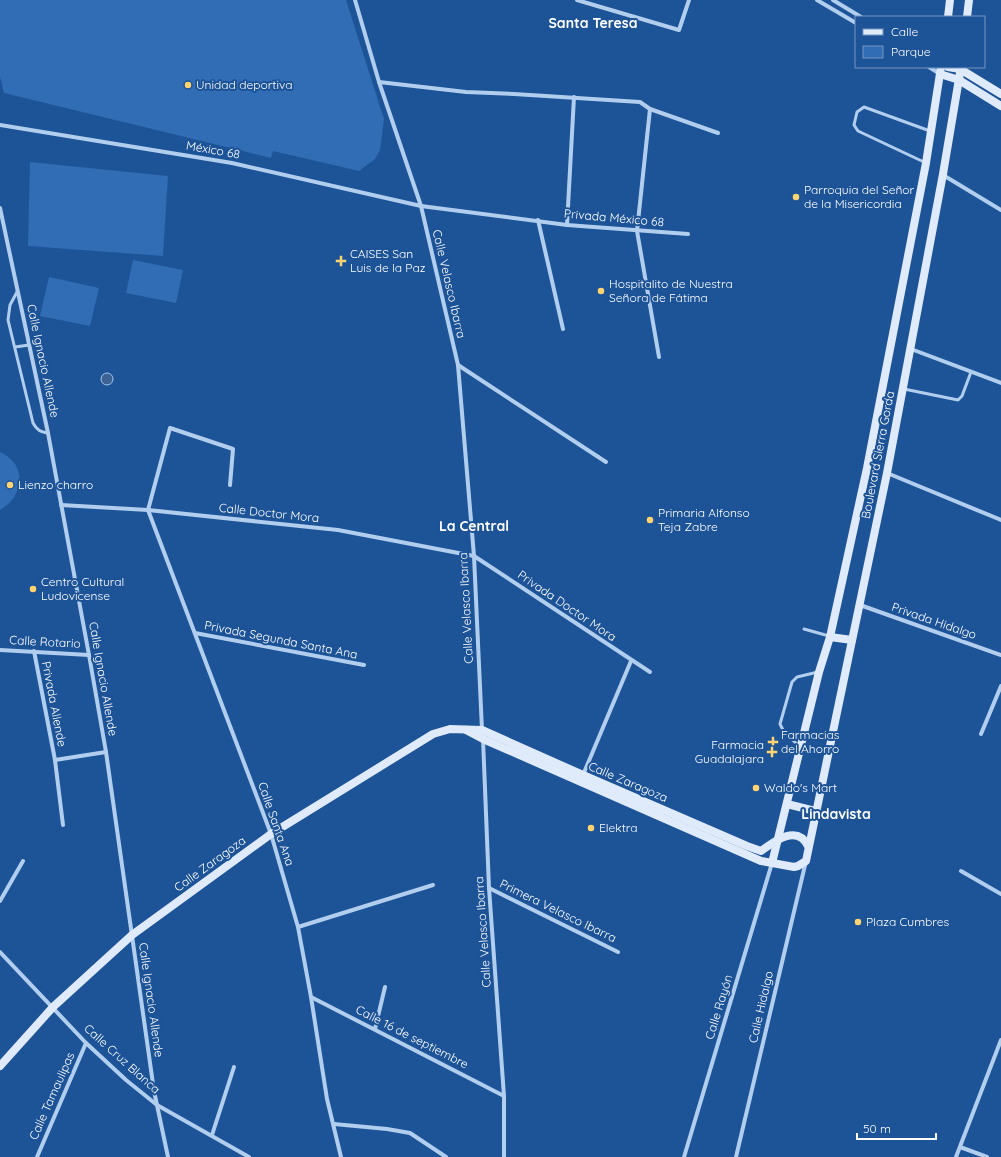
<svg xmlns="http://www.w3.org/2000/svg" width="1001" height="1157" viewBox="0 0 1001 1157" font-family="Quicksand,sans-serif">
  <rect width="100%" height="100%" fill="#1d5397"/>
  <g fill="#316db4">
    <polygon points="0,0 346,0 384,119 380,150 375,159 359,171 273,151 271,158 4,93 0,77"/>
    <polygon points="30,162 168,176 163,256 28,246"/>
    <polygon points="133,260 183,270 176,303 126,293"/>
    <polygon points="49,277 99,288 90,326 40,316"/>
    <path d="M0 452C28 464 24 497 0 510Z"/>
  </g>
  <circle fill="#3c6394" stroke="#a4c9f1" cx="107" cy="379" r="6"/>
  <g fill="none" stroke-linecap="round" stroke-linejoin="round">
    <g stroke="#b1ceef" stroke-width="3">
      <polyline points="926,163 858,131 854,125 857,112 864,107 930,131"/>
      <path d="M17 292 10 305 8 320 33 423C37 430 40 432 48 433"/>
      <polyline points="15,347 29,345"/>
      <polyline points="904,389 958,400 962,396 971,372"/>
      <polyline points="804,629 829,636"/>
      <polyline points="799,746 784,732 780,724 792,682 797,677 818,672"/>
    </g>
    <g stroke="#b1ceef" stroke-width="4">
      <polyline points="355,0 379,82 421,206 458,365 474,556 482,730"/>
      <polyline points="577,0 679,30 689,0"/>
      <polyline points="817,0 856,23"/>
      <polyline points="833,0 861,17"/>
      <polyline points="929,67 940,74"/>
      <polyline points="379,82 466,92 514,94 640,102 650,109 718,133"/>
      <polyline points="650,109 637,231 659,357"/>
      <polyline points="0,125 232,163 421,206 567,225 688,234"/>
      <polyline points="943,175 1001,210"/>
      <polyline points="0,208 48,433 89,655 106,752 154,1091 168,1157"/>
      <polyline points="538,220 563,329"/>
      <polyline points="567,225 574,97"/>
      <polyline points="911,349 1001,383"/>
      <polyline points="458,365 606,462"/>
      <polyline points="887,473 1001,520"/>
      <polyline points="230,485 233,449 170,428 148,510 271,834 298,927 311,997 327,1099 341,1157"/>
      <polyline points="61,505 148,510 338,530 474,556 650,672"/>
      <polyline points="860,605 1001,655"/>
      <polyline points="195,633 364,665"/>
      <polyline points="0,650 89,655"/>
      <polyline points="34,651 55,760 63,825"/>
      <polyline points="981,734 1001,686"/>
      <polyline points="483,739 489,888 504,1096 504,1157"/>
      <polyline points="55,760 106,752"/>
      <polyline points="583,775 631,661"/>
      <polyline points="961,871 1001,894"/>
      <polyline points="489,888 618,952"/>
      <polyline points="0,901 23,861"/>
      <polyline points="298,927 433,885"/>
      <polyline points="0,952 86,1043 126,1080 157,1105 249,1157"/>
      <polyline points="311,997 504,1096"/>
      <polyline points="375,1029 385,987"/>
      <polyline points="334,1124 387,1129 410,1133 446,1157"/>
      <polyline points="212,1135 234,1067"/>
      <polyline points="960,1147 987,1157"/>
      <polyline points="37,1157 86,1043"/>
      <polyline points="684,1157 772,863"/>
      <polyline points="736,1157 806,861"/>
      <polyline points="956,1157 1001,1040"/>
    </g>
    <g stroke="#dfebfb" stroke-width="8">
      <polyline points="948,17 950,0"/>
      <polyline points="967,17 969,0"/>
      <polyline points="948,67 960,69 1001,94"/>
      <polyline points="940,74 959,80 1001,106"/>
      <polyline points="830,637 852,640"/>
      <polyline points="466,730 483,739 761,861 794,867 798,866 806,861 887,473 943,174 961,67"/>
      <polyline points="787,804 815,811"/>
      <polyline points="772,863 819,672 830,637 867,468 926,163 941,67"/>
      <path d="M0 1066 53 1007 132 935 271 834 433 734 450 729 482 730 583 775 747 846 761 851C775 841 797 824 808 846"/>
    </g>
  </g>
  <g fill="#ffd470" stroke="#1d5397" stroke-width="1.5">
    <circle cx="188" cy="85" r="4"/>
    <circle cx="796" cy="197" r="4"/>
    <path d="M339 255h4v4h4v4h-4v4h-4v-4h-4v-4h4z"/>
    <circle cx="601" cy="291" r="4"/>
    <circle cx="10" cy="485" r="4"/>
    <circle cx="650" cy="520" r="4"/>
    <circle cx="33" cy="589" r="4"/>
    <path d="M771 736h4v4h4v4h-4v4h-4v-4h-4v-4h4z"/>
    <path d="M770 746h4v4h4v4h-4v4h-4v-4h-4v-4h4z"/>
    <circle cx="756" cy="788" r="4"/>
    <circle cx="591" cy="828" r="4"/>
    <circle cx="858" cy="922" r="4"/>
  </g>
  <g text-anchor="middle" stroke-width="4" stroke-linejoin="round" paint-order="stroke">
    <g font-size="12" fill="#fff" stroke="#1d5397" text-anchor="start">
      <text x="196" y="89">Unidad deportiva</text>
      <text x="804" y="194">Parroquia del Señor<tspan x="804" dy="14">de la Misericordia</tspan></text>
      <text x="350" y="258">CAISES San<tspan x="350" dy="14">Luis de la Paz</tspan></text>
      <text x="609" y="288">Hospitalito de Nuestra<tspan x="609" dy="14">Señora de Fátima</tspan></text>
      <text x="18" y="489">Lienzo charro</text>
      <text x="658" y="517">Primaria Alfonso<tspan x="658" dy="14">Teja Zabre</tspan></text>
      <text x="41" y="586">Centro Cultural<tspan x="41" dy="14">Ludovicense</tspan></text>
      <text x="781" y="739">Farmacias<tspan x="781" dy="14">del Ahorro</tspan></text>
      <text x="764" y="749" text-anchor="end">Farmacia<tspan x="764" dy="14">Guadalajara</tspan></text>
      <text x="764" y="792">Waldo's Mart</text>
      <text x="599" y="832">Elektra</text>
      <text x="866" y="926">Plaza Cumbres</text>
    </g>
    <g font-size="12" fill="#fff" stroke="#1d5397">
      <text transform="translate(213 150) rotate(10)" y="4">México 68</text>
      <text transform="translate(614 218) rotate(5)" y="4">Privada México 68</text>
      <text transform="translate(449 284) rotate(77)" y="4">Calle Velasco Ibarra</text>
      <text transform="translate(43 361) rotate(78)" y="4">Calle Ignacio Allende</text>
      <text transform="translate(878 455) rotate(-79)" y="4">Boulevard Sierra Gorda</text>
      <text transform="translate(269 513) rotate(6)" y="4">Calle Doctor Mora</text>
      <text transform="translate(567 606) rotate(34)" y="4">Privada Doctor Mora</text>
      <text transform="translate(466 608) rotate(-93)" y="4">Calle Velasco Ibarra</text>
      <text transform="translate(934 621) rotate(19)" y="4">Privada Hidalgo</text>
      <text transform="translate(281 640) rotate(11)" y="4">Privada Segunda Santa Ana</text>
      <text transform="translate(45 642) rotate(3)" y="4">Calle Rotario</text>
      <text transform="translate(103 679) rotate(80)" y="4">Calle Ignacio Allende</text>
      <text transform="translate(54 704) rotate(79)" y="4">Privada Allende</text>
      <text transform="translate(628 782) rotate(23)" y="4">Calle Zaragoza</text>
      <text transform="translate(276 824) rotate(71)" y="4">Calle Santa Ana</text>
      <text transform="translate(210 864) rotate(-36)" y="4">Calle Zaragoza</text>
      <text transform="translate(558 911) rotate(26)" y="4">Primera Velasco Ibarra</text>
      <text transform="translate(483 932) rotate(-94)" y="4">Calle Velasco Ibarra</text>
      <text transform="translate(151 1000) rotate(82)" y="4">Calle Ignacio Allende</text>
      <text transform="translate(719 1007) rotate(-73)" y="4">Calle Rayón</text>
      <text transform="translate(761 1007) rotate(-77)" y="4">Calle Hidalgo</text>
      <text transform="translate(412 1037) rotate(27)" y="4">Calle 16 de septiembre</text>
      <text transform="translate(122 1059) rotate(42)" y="4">Calle Cruz Blanca</text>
      <text transform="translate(52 1096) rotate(-66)" y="4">Calle Tamaulipas</text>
    </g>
    <g font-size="14" font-weight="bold" fill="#fff" stroke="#1d5397">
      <text x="593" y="28">Santa Teresa</text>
      <text x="474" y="531">La Central</text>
      <text x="836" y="819">Lindavista</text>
    </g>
  </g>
  <rect x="855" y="16" width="130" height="52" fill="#1d5397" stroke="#7798c1"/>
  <rect x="863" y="29" width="20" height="6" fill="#dfebfb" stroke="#7798c1"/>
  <text x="891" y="36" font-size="12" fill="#ffffff">Calle</text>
  <rect x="863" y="46" width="20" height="12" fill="#316db4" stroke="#7798c1"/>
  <text x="891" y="56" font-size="12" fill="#ffffff">Parque</text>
  <path d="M857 1133v6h79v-6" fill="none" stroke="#ffffff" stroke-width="2"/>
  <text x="863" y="1133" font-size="12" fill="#ffffff" stroke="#1d5397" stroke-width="3" paint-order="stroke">50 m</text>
</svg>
